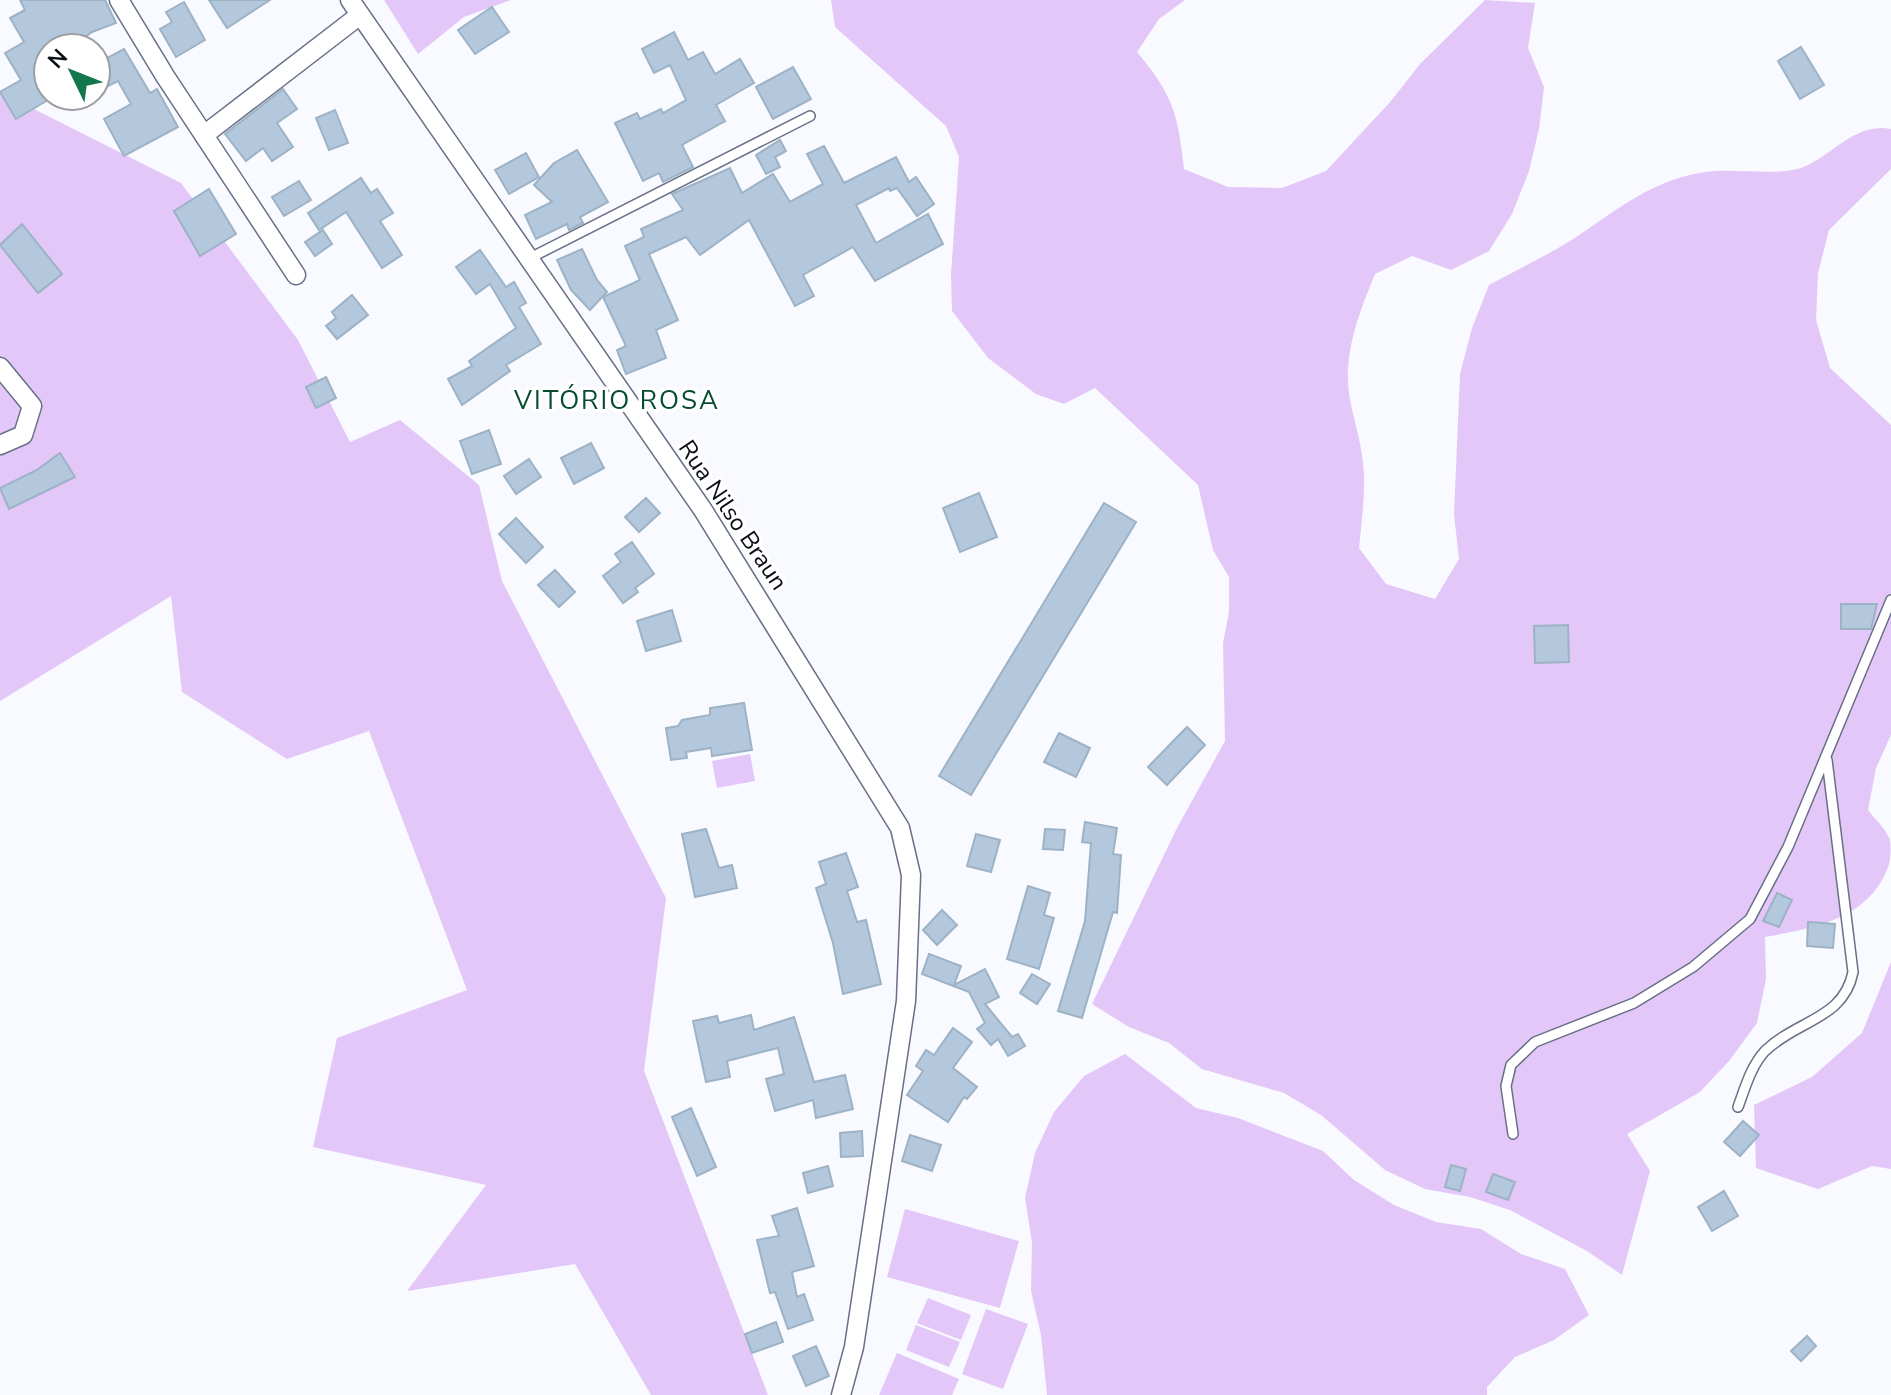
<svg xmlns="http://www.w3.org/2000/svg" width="1891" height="1395" viewBox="0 0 1891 1395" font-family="'Nunito Sans',sans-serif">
  <rect width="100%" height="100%" fill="#f8faff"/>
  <g fill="#e3c7f8">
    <polygon points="384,0 511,0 464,17 418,54"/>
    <path d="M831 0H1185L1159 19 1137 52C1173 95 1178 114 1184 169L1228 187 1282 188 1326 171 1391 101 1420 64 1485 0 1535 3 1528 48 1544 87 1539 129 1529 171 1512 214 1489 251 1451 270 1412 256 1375 274C1362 306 1350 335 1348 369 1346 400 1358 425 1362 455 1367 485 1362 517 1359 548L1386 584 1435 599 1459 559 1454 514 1460 374 1472 328 1489 285C1516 270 1544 257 1570 241 1612 214 1648 182 1699 173 1731 167 1766 176 1797 169 1829 161 1853 121 1891 129V169L1829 230 1818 273 1816 320 1830 368 1891 425V735L1876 768 1868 810C1875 819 1886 829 1890 840 1891 848 1891 861 1887 870 1866 920 1813 928 1765 937L1766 979 1757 1023 1729 1061 1700 1092 1627 1134 1650 1171 1622 1275 1587 1251 1510 1210 1470 1197 1425 1189 1385 1170 1321 1115 1284 1093 1202 1069 1169 1043 1129 1027 1092 1004 1177 828 1225 741 1223 643 1229 612V577L1213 550 1198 485 1095 388 1064 404 1036 394 988 358 952 311 951 275 959 157 946 126 835 27Z"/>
    <polygon points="0,92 181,183 298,340 350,442 400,420 479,485 502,581 666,898 644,1071 768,1395 651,1395 575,1264 407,1291 486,1185 313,1147 337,1038 467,990 369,731 287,759 182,692 171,596 0,701"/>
    <polygon points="750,754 755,781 717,788 712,761"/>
    <polygon points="1891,962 1891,1169 1872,1166 1818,1189 1756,1168 1754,1105 1812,1077 1862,1033"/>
    <polygon points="1125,1054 1196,1108 1238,1118 1323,1151 1354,1180 1394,1205 1436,1222 1481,1229 1521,1254 1565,1269 1589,1315 1554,1340 1515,1357 1487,1387 1487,1395 1047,1395 1041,1335 1031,1291 1032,1243 1025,1198 1035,1153 1054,1112 1084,1076"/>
    <polygon points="905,1209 1019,1241 1000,1308 887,1277"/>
    <polygon points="928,1298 971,1315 961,1340 917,1323"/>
    <polygon points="986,1309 1028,1324 1003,1389 962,1374"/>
    <polygon points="916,1325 960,1342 949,1367 906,1350"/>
    <polygon points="897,1353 959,1379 952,1395 879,1395"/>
  </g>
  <g fill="#b3c8dc" stroke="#9db2c5" stroke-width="2">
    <polygon points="20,0 105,0 116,23 92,32 70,48 48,48 48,100 16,119 0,92 21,80 5,53 24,42 10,18 25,10"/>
    <polygon points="209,0 270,0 227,28"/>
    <polygon points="184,2 205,40 176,57 160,29 172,22 166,12"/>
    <polygon points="492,7 509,32 475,54 458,30"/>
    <polygon points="674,32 688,60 703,52 715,74 740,59 754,83 716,105 725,121 682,145 693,167 663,182 659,173 643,181 615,123 637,113 640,119 661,109 663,113 686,100 670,65 654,73 642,49"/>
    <polygon points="1801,47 1824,85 1800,99 1778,61"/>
    <polygon points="124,49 150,93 157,89 178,127 124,156 104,119 131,104 118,81 96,92 96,72 109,65 105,59"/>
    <polygon points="793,67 811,99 773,119 756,87"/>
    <polygon points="283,89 297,109 277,123 293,147 272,161 263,148 246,161 225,134"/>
    <polygon points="335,110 348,143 329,150 316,118"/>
    <polygon points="780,140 786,151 775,157 780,167 766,174 756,155"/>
    <polygon points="824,146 844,183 896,157 909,182 916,177 934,204 917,216 897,188 890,191 889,188 856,205 876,243 928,214 943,244 875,281 853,247 803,275 814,296 795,306 749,220 700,255 686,237 649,254 678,320 656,330 666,358 626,374 617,350 626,346 603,297 640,280 625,246 644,237 641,229 683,210 672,194 730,168 742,193 773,174 790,202 823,184 807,154"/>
    <polygon points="577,150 608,202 580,217 583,223 569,230 567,224 536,239 525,215 552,202 534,185 554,163"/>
    <polygon points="526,153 539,177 509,194 495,170"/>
    <polygon points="361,178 371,193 377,189 393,213 380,221 402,255 382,268 346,212 319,230 308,213"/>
    <polygon points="299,181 311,200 284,216 272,197"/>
    <polygon points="209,189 236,234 200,256 174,211"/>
    <polygon points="22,224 62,274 38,293 0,245"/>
    <polygon points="323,230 332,244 315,256 305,242"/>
    <polygon points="582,249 597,280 607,292 590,310 571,290 557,260"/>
    <polygon points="480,250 506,287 514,282 526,303 519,307 541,344 506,365 510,371 462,405 448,379 472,366 469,361 516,328 490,284 476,294 456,267"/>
    <polygon points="352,295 368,315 337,339 326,326 336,318 332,312"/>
    <polygon points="326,377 336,398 316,408 306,387"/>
    <polygon points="489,430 501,464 472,474 460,441"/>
    <polygon points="591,443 604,468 574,484 561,458"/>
    <polygon points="60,453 75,477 9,509 0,488 37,470"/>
    <polygon points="529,459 541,477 516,494 504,476"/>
    <polygon points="979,493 997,537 960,552 943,508"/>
    <polygon points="646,498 660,513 639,532 625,517"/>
    <polygon points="1104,503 1136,522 971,795 939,776"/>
    <polygon points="516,518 543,547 526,563 499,534"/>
    <polygon points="632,542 654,574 635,588 638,592 623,603 603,576 621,562 615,554"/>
    <polygon points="555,570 575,592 559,607 538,585"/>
    <polygon points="1841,604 1877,604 1871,629 1841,629"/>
    <polygon points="672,610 681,641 646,651 637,621"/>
    <polygon points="1568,625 1569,662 1535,663 1534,626"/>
    <polygon points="744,703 752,750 712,756 711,748 686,752 687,758 671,760 666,728 678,726 682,720 710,715 710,708"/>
    <polygon points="1187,727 1205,745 1167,785 1148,767"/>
    <polygon points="1059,733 1090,748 1076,777 1044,762"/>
    <polygon points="1085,822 1117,828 1113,854 1121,855 1117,913 1113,912 1082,1018 1058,1011 1085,921 1091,843 1082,842"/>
    <polygon points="706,829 719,868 732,865 737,888 695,897 682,834"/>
    <polygon points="1045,829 1065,830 1063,850 1043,849"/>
    <polygon points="976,834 1000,840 991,872 967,866"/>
    <polygon points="846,853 858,887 847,891 857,922 866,920 881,984 843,994 833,943 816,888 826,884 819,862"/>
    <polygon points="1028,886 1050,893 1044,915 1054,918 1039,969 1007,959"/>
    <polygon points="1777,893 1792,900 1779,927 1763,921"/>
    <polygon points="942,910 957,925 937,945 923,930"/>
    <polygon points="1808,922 1835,924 1833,948 1807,946"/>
    <polygon points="929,954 961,966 954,985 985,969 999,997 985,1004 1012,1037 1018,1034 1025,1046 1008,1056 998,1039 991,1045 977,1029 985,1023 969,992 922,974"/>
    <polygon points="1032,974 1050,984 1037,1004 1020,993"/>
    <polygon points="751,1015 754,1030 794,1017 814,1082 845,1075 853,1109 816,1118 813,1100 775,1111 766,1079 784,1074 778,1048 727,1061 730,1077 706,1082 693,1021 717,1016 719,1023"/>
    <polygon points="953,1028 972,1042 953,1068 977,1087 967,1099 964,1097 948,1122 907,1095 923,1071 916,1066 926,1050 934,1055"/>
    <polygon points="691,1108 716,1167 697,1176 672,1117"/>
    <polygon points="1743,1121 1759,1135 1740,1156 1724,1142"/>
    <polygon points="862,1131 863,1156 841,1157 840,1133"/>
    <polygon points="910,1135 941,1145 932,1171 902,1161"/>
    <polygon points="1451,1165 1466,1169 1460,1191 1445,1187"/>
    <polygon points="828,1166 833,1186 808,1193 803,1173"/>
    <polygon points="1493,1174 1515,1182 1508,1200 1486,1192"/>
    <polygon points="1724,1191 1738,1216 1712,1231 1698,1207"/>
    <polygon points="797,1208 814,1266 792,1272 797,1297 804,1294 813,1320 788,1329 775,1292 770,1293 757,1240 779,1236 772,1216"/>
    <polygon points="776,1322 783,1342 752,1353 745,1334"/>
    <polygon points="1807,1336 1816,1346 1801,1361 1791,1351"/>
    <polygon points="816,1346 829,1376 806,1386 793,1356"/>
  </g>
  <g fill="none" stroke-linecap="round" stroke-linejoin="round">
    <defs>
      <g id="lane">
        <polyline points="528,259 810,116"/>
        <path d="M1738 1107C1745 1088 1751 1066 1765 1051 1797 1020 1844 1019 1853 972L1827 760"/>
        <polyline points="1513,1134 1506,1086 1511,1065 1535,1042 1634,1003 1693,967 1750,919 1788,847 1891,600"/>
      </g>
      <g id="street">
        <polyline points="119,0 165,76 296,275"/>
        <polyline points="350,0 703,510 900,828 911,875 906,1001 854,1347 841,1395"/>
        <polyline points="204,135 360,15"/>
        <polyline points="0,367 32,406 23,435 0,445"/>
      </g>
    </defs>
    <use href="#lane" stroke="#677086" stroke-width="12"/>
    <use href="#street" stroke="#677086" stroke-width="21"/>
    <use href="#lane" stroke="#fff" stroke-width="9"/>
    <use href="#street" stroke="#fff" stroke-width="18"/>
  </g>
  <g text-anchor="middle" stroke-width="7" stroke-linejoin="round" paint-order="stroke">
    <g font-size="24" fill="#090c14" stroke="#fff">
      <text transform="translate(733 515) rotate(56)" y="8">Rua Nilso Braun</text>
    </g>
    <g font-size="26" letter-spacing="2" fill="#064b2f" stroke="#fff">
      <text x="617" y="409">VITÓRIO ROSA</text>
    </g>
  </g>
  <g transform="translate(72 72) rotate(313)"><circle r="38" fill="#ffffff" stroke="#9d9ea1" stroke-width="2"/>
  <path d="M0-6L14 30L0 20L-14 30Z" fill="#14764d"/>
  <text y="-12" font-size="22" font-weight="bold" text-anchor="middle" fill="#090c14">N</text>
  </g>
</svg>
